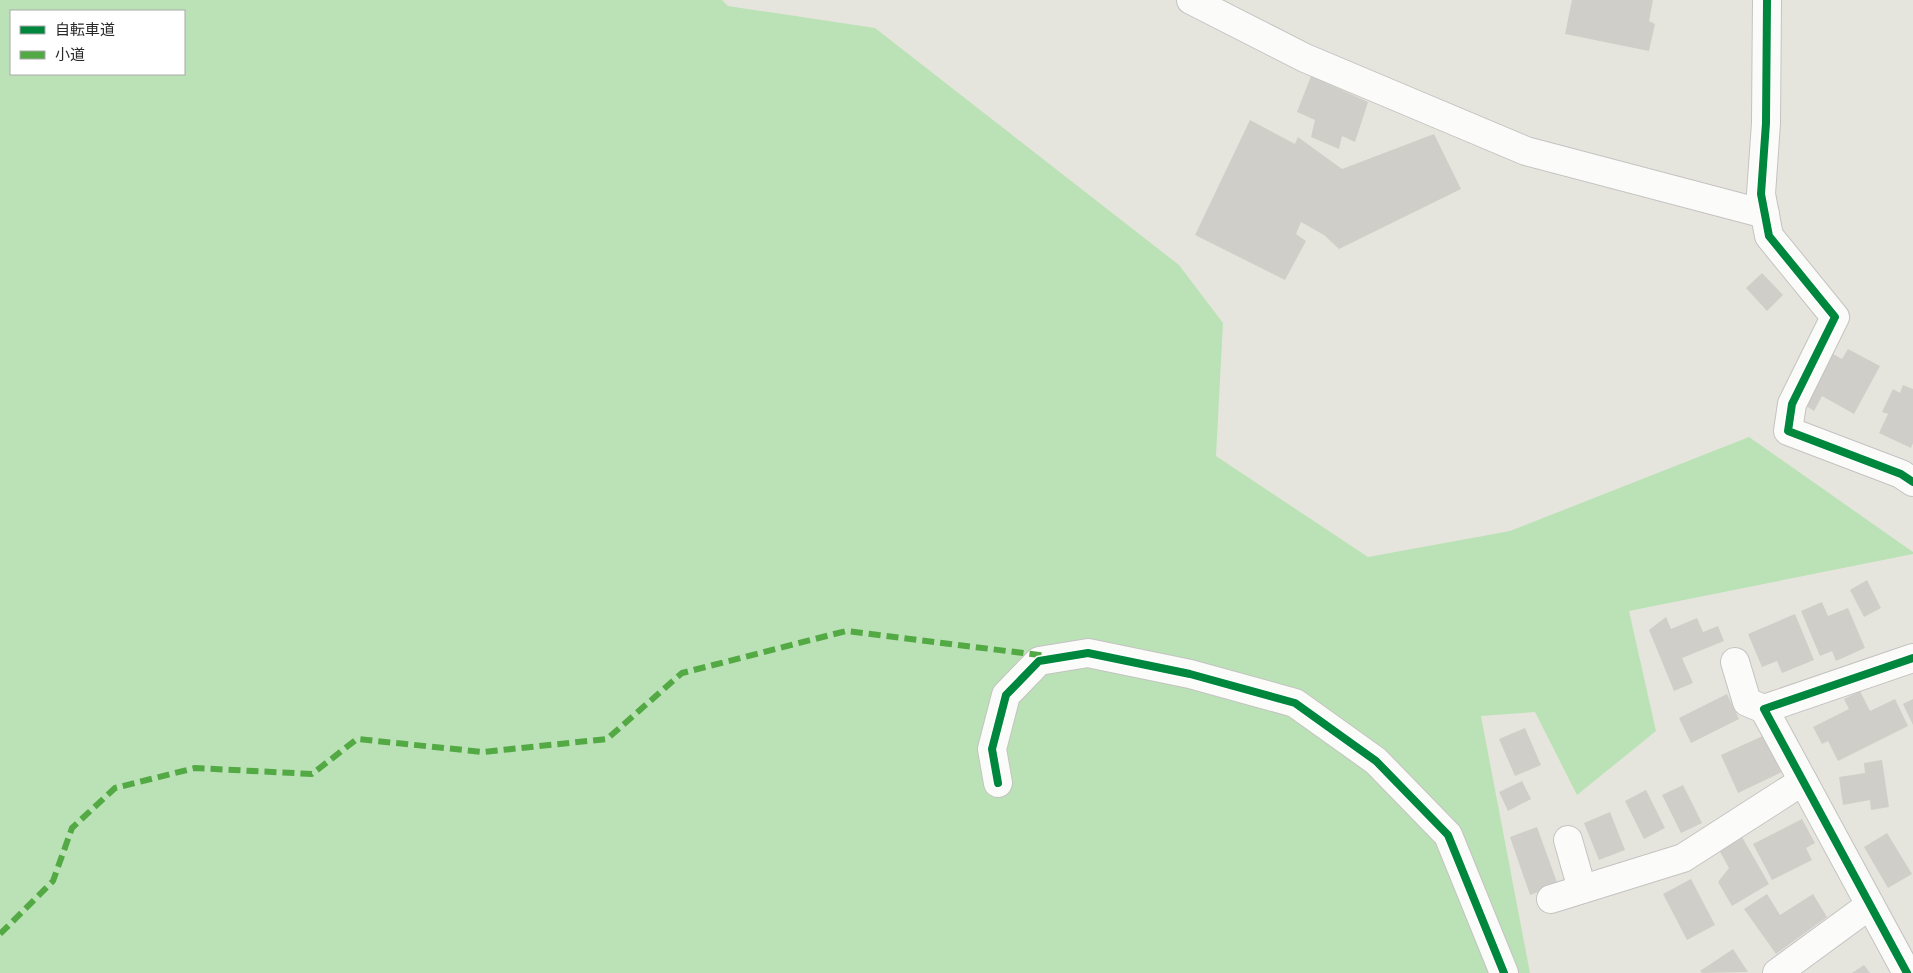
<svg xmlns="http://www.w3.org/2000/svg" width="1913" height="973" viewBox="0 0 1913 973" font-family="'DM Sans','Noto Sans JP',sans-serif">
  <rect width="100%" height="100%" fill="#e6e5dd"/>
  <path fill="#bbe2b6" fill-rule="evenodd" d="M0 0H722L728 6 875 28 1179 265 1223 323 1216 456 1368 557 1510 531 1749 437 1913 552V554L1629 611 1656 731 1577 795 1535 712 1481 716 1530 973H0ZM11 11H184V74H11Z"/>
  <g fill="#cfcec8">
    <polygon points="1572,0 1653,0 1649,21 1655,24 1649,51 1565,34"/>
    <polygon points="1311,76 1368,102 1355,142 1342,136 1339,149 1311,137 1315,120 1297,112"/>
    <polygon points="1250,120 1295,144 1298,137 1342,169 1434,134 1461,189 1339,249 1324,235 1301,222 1296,234 1306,241 1285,280 1195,235"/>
    <polygon points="1762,273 1783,295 1767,311 1746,288"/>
    <polygon points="1848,349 1880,366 1854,414 1822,396 1814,411 1805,405 1833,354 1842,359"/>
    <polygon points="1903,385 1913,389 1913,443 1911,448 1879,433 1888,414 1882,412 1893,389 1900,393"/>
    <polygon points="1867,580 1881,608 1864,617 1850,590"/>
    <polygon points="1822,602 1828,616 1848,608 1865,648 1836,661 1832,651 1820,656 1801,611"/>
    <polygon points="1795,614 1814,660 1782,673 1777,661 1762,667 1748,634"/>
    <polygon points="1666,617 1671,629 1697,618 1703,632 1718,626 1724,641 1682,658 1693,683 1674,691 1649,630"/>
    <polygon points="1860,691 1870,711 1895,699 1908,726 1838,761 1828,741 1822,744 1813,727 1849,709 1844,699"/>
    <polygon points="1727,694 1739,719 1691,743 1679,718"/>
    <polygon points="1913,699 1913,725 1903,704"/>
    <polygon points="1525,728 1541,765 1515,776 1499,739"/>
    <polygon points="1767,734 1784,771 1738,793 1721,755"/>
    <polygon points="1882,760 1889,807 1871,810 1870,800 1843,805 1839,777 1865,773 1864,763"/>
    <polygon points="1522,781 1531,799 1508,811 1499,792"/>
    <polygon points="1683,785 1702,823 1681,833 1662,795"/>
    <polygon points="1646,790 1665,828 1644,839 1625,801"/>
    <polygon points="1610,812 1625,850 1599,860 1584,823"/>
    <polygon points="1802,819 1815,843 1806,848 1812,860 1772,880 1753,844"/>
    <polygon points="1537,827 1558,885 1530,895 1510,837"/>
    <polygon points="1887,833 1912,874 1888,888 1864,847"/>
    <polygon points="1742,837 1769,884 1732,906 1718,882 1729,868 1719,850"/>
    <polygon points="1691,879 1715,925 1687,940 1663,894"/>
    <polygon points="1767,894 1780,915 1813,894 1827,917 1776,954 1744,909"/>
    <polygon points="1733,949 1748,972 1702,973 1700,971"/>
    <polygon points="1864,965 1870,973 1852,973"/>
  </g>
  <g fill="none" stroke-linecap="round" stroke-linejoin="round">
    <defs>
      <g id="minor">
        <polyline points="1191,0 1305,58 1526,151 1765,214"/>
        <polyline points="1767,0 1766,123 1761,194 1769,236 1835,317 1792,404 1788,431 1901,474 1913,482"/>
        <polyline points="1735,662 1747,702 1764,709"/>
        <polyline points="998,783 992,749 1006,695 1039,661 1088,653 1190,674 1295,703 1376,761 1448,835 1504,973"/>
        <polyline points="1568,840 1582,889"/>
        <polyline points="1551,899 1683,858 1803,781"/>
        <polyline points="1777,973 1870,905"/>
        <polyline points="1907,973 1764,709 1913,658"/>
      </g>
    </defs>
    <use href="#minor" stroke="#c4c3c2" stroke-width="30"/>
    <use href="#minor" stroke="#fbfbfa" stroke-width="28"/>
    <polyline stroke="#53aa44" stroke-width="6" stroke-dasharray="12 6" stroke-linecap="butt" points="0,934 53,881 72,828 115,788 195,768 312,774 357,739 483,752 607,739 682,673 846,631 1047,656"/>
    <defs>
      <g id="cycleway">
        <polyline points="1767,0 1766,123 1761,194 1769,236 1835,317 1792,404 1788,431 1901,474 1913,482"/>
        <polyline points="998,783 992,749 1006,695 1039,661 1088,653 1190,674 1295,703 1376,761 1448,835 1504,973"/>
        <polyline points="1907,973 1764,709 1913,658"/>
      </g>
    </defs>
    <use href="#cycleway" stroke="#fff" stroke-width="11"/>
    <use href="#cycleway" stroke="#00873e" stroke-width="8"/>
  </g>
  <rect x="10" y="10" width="175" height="65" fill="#ffffff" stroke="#a9a9a9"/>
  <rect x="20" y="26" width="25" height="8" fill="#00873e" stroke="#a9a9a9"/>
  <text x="55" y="35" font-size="15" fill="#282828">自転車道</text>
  <rect x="20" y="51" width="25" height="8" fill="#53aa44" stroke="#a9a9a9"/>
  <text x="55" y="60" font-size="15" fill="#282828">小道</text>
</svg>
